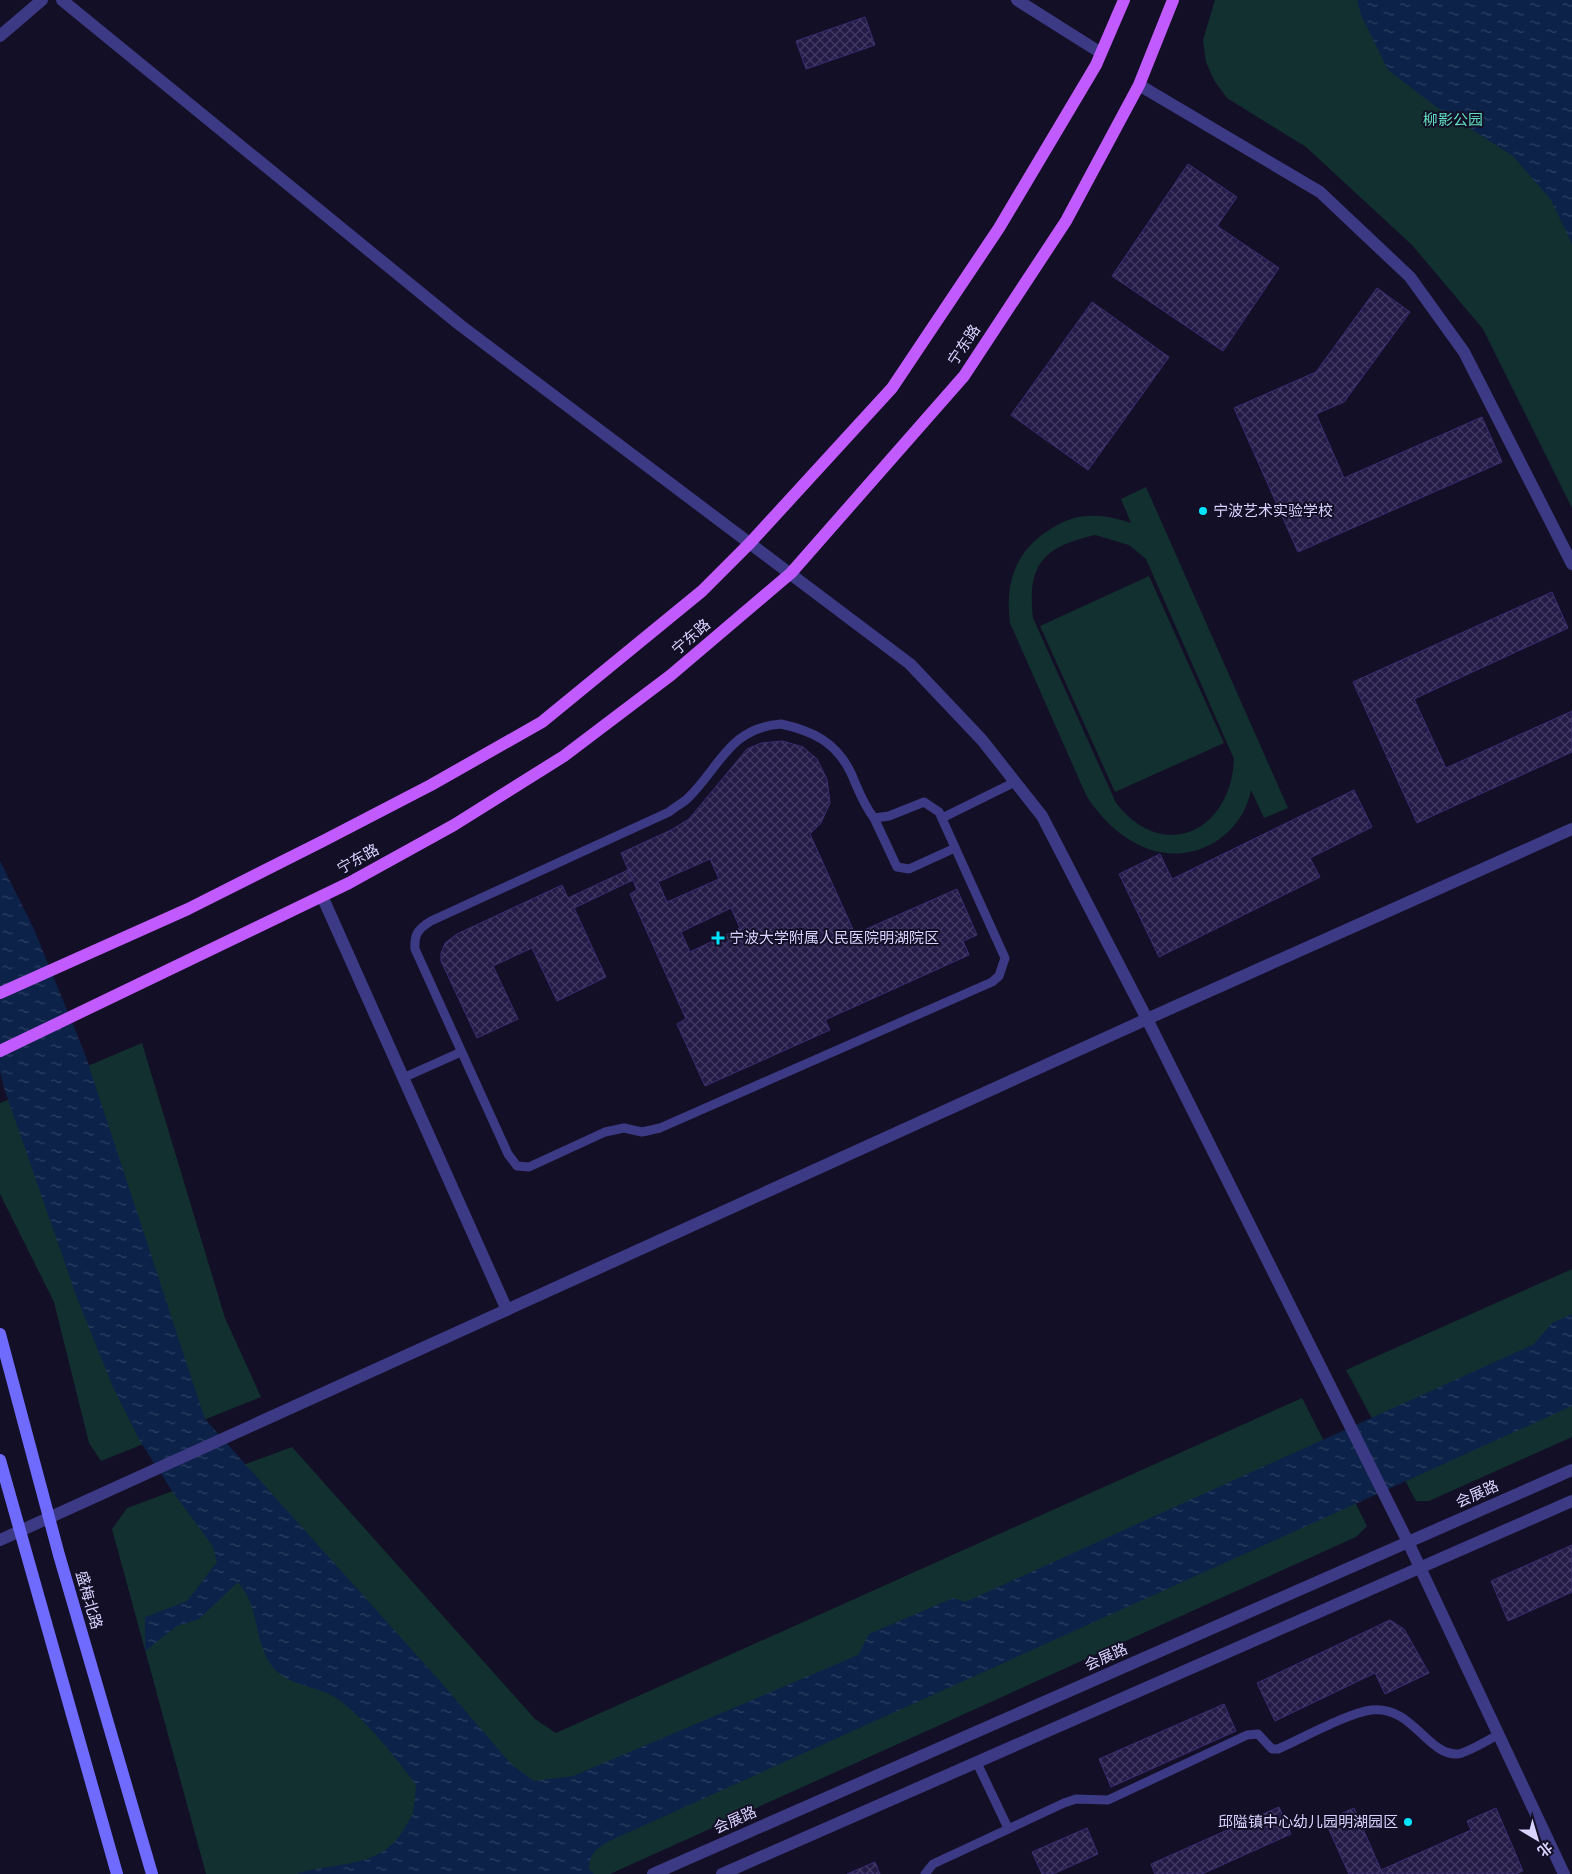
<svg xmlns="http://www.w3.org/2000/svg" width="1572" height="1874" viewBox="0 0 1572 1874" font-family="'Roboto Condensed','Noto Sans SC',sans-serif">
  <defs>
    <pattern id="water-ripples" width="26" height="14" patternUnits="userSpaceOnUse" patternTransform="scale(1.25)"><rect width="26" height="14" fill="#0c2248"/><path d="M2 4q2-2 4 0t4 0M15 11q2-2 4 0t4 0" fill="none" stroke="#2f4163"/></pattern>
    <pattern id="building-cross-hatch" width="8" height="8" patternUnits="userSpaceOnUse" patternTransform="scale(1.25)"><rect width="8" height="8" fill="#241b47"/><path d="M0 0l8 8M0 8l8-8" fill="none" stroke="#433b63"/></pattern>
  </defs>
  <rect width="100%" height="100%" fill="#130f26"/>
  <g fill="#12302f" fill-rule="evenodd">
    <polygon points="1215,0 1572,0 1572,508 1483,329 1412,245 1306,147 1227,98 1214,80 1206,62 1203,40"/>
    <path d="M1146 487 1288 808 1264 818 1251 790C1247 812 1234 830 1215 842 1165 872 1113 839 1086 795L1010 623C1005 585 1014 554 1046 532 1059 523 1073 516 1089 516 1104 515 1117 519 1131 523L1121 499ZM1095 535 1129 545 1146 559 1234 759C1231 831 1164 864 1116 803L1033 618C1027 564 1043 547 1095 535Z"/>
    <polygon points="1149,576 1224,743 1115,792 1040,626"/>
    <polygon points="142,1043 225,1318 261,1397 101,1461 89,1443 54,1302 0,1194 0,1103"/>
    <polygon points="1572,1269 1572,1437 1429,1501 1416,1501 1346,1370"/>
    <polygon points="1302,1398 1367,1526 1356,1537 610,1874 206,1874 112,1529 127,1508 292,1447 535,1719 556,1733"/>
  </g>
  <g fill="url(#water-ripples)">
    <polygon points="1357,0 1572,0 1572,244 1551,200 1513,156 1435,106 1388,70 1361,15"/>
    <path d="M0 861 33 927 85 1054 205 1419 439 1680 512 1765 534 1781 573 1776 858 1655 869 1634 953 1598 965 1602 1534 1344 1552 1323 1572 1314V1406L614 1839C600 1846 589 1852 589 1869L594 1874H296C336 1861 380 1870 404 1829 407 1823 412 1817 413 1812 415 1803 415 1794 416 1785 398 1760 356 1707 329 1694 310 1685 287 1685 272 1666 259 1649 258 1625 251 1605 249 1597 243 1589 238 1582L199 1619 177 1626 145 1651V1617L187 1601 217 1562 212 1545 172 1491 140 1441 113 1387 77 1298 4 1088 0 1072Z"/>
  </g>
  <g fill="url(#building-cross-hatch)" stroke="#3b2d73" fill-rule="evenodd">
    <polygon points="865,17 875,45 806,69 796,41"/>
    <polygon points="1188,164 1237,197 1217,226 1279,268 1223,351 1112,276"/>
    <polygon points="1377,288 1410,312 1344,402 1316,414 1344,478 1482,417 1502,462 1298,552 1234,408 1316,372"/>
    <polygon points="1092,302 1169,357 1088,470 1011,415"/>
    <polygon points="1552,592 1568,628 1414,699 1446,768 1572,711 1572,752 1417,823 1353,682"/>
    <path d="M783 741 803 747 817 759 827 779 830 803 821 823 810 834 855 934 957 889 977 935 963 941 969 955 825 1020 830 1030 705 1086 677 1024 686 1019 630 894 637 890 621 853 671 830 689 819 747 749 761 743ZM710 859 719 879 667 902 658 882ZM731 908 740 928 690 952 681 932Z"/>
    <polygon points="1354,790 1372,827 1310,858 1320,877 1159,957 1119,874 1160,854 1172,879"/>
    <polygon points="628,870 633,880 574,908 606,977 557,1001 532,948 493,966 518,1019 477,1038 441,961 441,953 445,943 457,934 562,885 568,898"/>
    <polygon points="1572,1545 1572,1592 1508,1621 1491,1581"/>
    <polygon points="1390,1620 1404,1629 1429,1673 1385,1694 1375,1673 1275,1721 1257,1683"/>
    <polygon points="1224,1704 1236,1731 1111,1787 1099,1759"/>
    <polygon points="1279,1807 1291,1834 1202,1874 1155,1874 1151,1864"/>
    <polygon points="1354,1808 1381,1870 1471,1830 1467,1821 1496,1808 1523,1871 1516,1874 1349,1874 1325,1821"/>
    <polygon points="1087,1828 1098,1854 1053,1874 1042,1874 1032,1852"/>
    <polygon points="875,1862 880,1874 847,1874"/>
  </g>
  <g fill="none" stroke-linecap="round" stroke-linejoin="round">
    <g stroke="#3d3a85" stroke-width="9">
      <path d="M781 724C813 731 836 742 851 773 858 789 863 804 874 818L889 816 924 802 939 812 1005 958 999 976 992 982 660 1128 642 1132 624 1128 605 1132 529 1167 517 1166 508 1154 415 949C414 934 418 929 431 921L669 812C675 807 683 803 688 798 720 767 729 728 781 724Z"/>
      <polyline points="874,818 897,867 909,869 955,848"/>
      <polyline points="942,818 1015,782"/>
      <polyline points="403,1078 461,1052"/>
      <polyline points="977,1763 1008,1828"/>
      <path d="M925 1874 933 1864 1064 1803 1076 1799 1108 1800 1247 1735 1258 1734 1272 1749H1278C1301 1739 1348 1713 1371 1710 1412 1705 1427 1755 1457 1754 1466 1754 1489 1739 1498 1735"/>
    </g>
    <g stroke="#3d3a85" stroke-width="12">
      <polyline points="0,36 42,0"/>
      <polyline points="322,896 507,1310"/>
    </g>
    <g stroke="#3d3a85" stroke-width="12">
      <polyline points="62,0 460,325 910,664 982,740 1042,816 1147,1019 1408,1542 1564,1874"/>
      <polyline points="1017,0 1101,53"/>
      <polyline points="1139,85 1320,192 1410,277 1464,352 1572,564"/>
      <polyline points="0,1540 1147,1019 1572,829"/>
      <polyline points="653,1874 1572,1470"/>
      <polyline points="722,1874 1572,1501"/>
    </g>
    <g stroke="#6f6bff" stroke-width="12">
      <polyline points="0,1334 59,1555 152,1874"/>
      <polyline points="0,1460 117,1874"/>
    </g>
    <g stroke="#c25bff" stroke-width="12">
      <polyline points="0,993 188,909 325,840 431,785 542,722 702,591 750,543 892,388 999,228 1096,65 1124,0"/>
      <polyline points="0,1051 349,883 454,825 564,756 671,675 791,573 964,376 1066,221 1139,85 1173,0"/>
    </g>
  </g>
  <g fill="#00e5ff" stroke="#130f26" stroke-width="2">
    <circle cx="1203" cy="511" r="5"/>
    <path d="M715.5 930.5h5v5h5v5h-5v5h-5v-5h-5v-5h5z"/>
    <circle cx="1408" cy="1822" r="5"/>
  </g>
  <g text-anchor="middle" stroke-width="4" stroke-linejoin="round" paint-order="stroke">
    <g font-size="15" fill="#5fe0c0" stroke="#130f26">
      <text x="1453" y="125">柳影公园</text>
    </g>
    <g font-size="15" fill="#d9d4ff" stroke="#130f26">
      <text transform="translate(964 345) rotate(-56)" y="5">宁东路</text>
      <text transform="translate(691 637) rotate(-41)" y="5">宁东路</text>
      <text transform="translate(358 859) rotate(-29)" y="5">宁东路</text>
      <text transform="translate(1477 1494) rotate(-24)" y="5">会展路</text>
      <text transform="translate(89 1600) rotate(74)" y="5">盛梅北路</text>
      <text transform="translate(1106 1657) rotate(-24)" y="5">会展路</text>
      <text transform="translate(735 1820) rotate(-24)" y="5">会展路</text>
    </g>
    <g font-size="15" fill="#d9d4ff" stroke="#130f26" text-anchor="start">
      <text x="1213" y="516">宁波艺术实验学校</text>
      <text x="729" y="943">宁波大学附属人民医院明湖院区</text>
      <text x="1398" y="1827" text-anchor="end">邱隘镇中心幼儿园明湖园区</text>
    </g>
  </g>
  <g transform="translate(1537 1839) rotate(142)" stroke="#130f26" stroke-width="4" paint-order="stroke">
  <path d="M0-4L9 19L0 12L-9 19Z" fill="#d9d4ff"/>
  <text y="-8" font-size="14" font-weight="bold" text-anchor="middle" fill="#d9d4ff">北</text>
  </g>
</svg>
